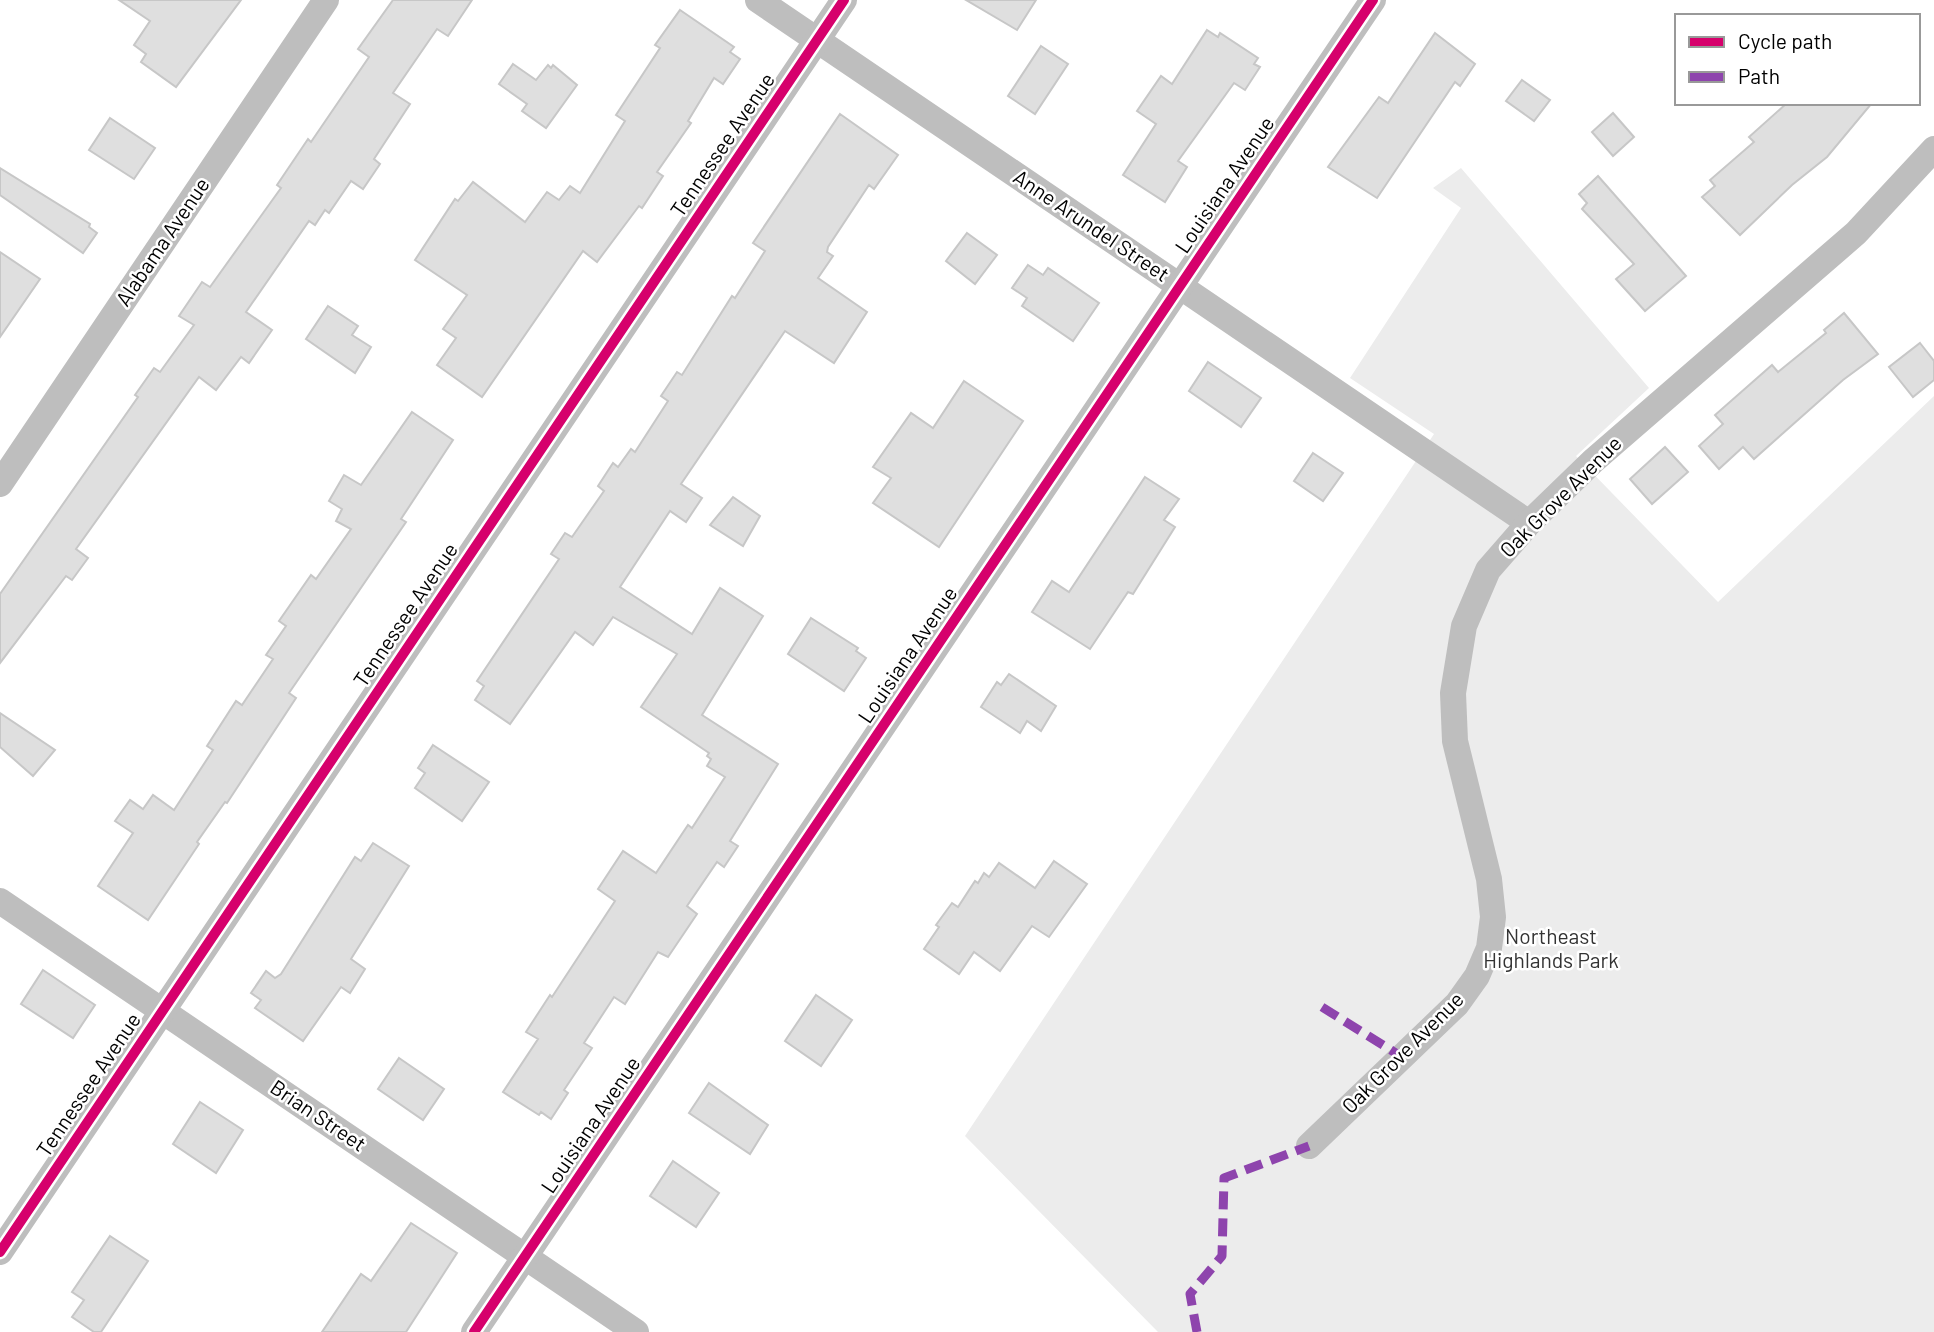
<svg xmlns="http://www.w3.org/2000/svg" width="1934" height="1332" viewBox="0 0 1934 1332" font-family="Barlow,sans-serif">
  <rect width="100%" height="100%" fill="#fff"/>
  <polygon fill="#ececec" points="1461,168 1649,388 1576,456 1718,602 1934,396 1934,1332 1158,1332 965,1136 1434,434 1350,378 1461,208 1433,188"/>
  <g fill="#dfdfdf" stroke="#c7c7c7" stroke-width="2">
    <polygon points="119,0 241,0 176,87 141,62 146,54 134,45 150,21"/>
    <polygon points="393,0 472,0 448,36 437,29 393,93 410,104 374,159 380,164 363,189 351,181 329,213 325,210 315,225 309,221 246,312 272,330 249,363 241,357 216,390 199,377 76,549 88,558 72,580 66,576 0,663 0,594 138,397 135,395 154,368 160,372 194,325 179,316 202,282 210,287 281,188 277,185 308,139 311,142 369,57 358,49"/>
    <polygon points="966,0 1036,0 1017,30"/>
    <polygon points="680,10 734,47 730,52 740,59 723,84 714,78 688,121 691,123 657,172 663,176 642,208 639,206 597,262 583,251 482,397 437,365 456,338 443,329 467,295 415,260 455,199 458,201 473,182 525,222 547,192 559,200 570,186 580,193 625,121 616,115 660,48 655,45"/>
    <polygon points="1207,30 1218,37 1220,33 1258,58 1254,64 1260,67 1245,90 1234,83 1178,161 1187,167 1165,202 1123,175 1156,124 1137,111 1161,76 1172,84"/>
    <polygon points="1435,33 1475,64 1460,86 1455,82 1377,198 1328,167 1379,97 1388,103"/>
    <polygon points="1041,46 1068,64 1035,114 1008,96"/>
    <polygon points="513,64 536,80 548,65 551,68 553,65 577,85 546,128 522,111 527,104 499,84"/>
    <polygon points="1522,80 1550,100 1534,121 1506,101"/>
    <polygon points="1787,103 1872,103 1827,157 1792,185 1740,235 1702,197 1715,186 1710,180 1754,142 1749,137"/>
    <polygon points="1613,113 1634,137 1613,156 1592,132"/>
    <polygon points="840,114 898,155 874,189 869,185 828,247 827,252 833,256 818,278 867,312 834,363 785,331 681,484 702,498 686,522 670,511 620,587 692,634 720,588 763,616 702,715 778,764 730,841 738,846 724,867 717,862 687,906 697,914 668,957 658,952 625,1004 614,997 584,1043 592,1048 564,1090 568,1093 551,1119 541,1112 539,1115 503,1092 538,1039 526,1032 550,995 552,997 615,901 598,889 623,851 656,873 688,825 692,828 725,777 707,766 711,759 707,756 709,753 641,707 677,654 613,617 593,645 575,632 510,724 475,700 484,686 477,681 559,559 551,554 565,533 572,537 604,491 598,486 613,463 618,467 631,449 635,452 668,401 661,396 677,372 682,375 732,296 735,298 765,251 753,243"/>
    <polygon points="110,118 155,148 134,179 89,150"/>
    <polygon points="0,168 90,224 89,227 97,233 83,253 0,195"/>
    <polygon points="1598,176 1686,276 1645,311 1616,279 1634,264 1582,209 1587,203 1579,194"/>
    <polygon points="967,233 997,255 975,284 946,261"/>
    <polygon points="0,252 40,279 0,337"/>
    <polygon points="1028,265 1043,275 1048,268 1099,303 1073,341 1022,306 1027,298 1012,288"/>
    <polygon points="328,306 358,326 352,335 371,347 355,373 306,339"/>
    <polygon points="1844,313 1878,354 1843,380 1754,459 1743,447 1719,469 1699,446 1723,424 1715,415 1772,365 1778,372 1826,333 1824,330"/>
    <polygon points="1920,343 1934,361 1934,380 1913,397 1889,367"/>
    <polygon points="1208,362 1261,398 1241,427 1189,391"/>
    <polygon points="964,381 1023,421 939,547 873,503 891,478 873,467 911,413 933,428"/>
    <polygon points="412,412 453,440 401,519 406,522 289,693 296,698 227,803 225,802 197,842 199,844 148,920 98,886 133,833 115,821 130,800 143,809 153,795 174,810 213,750 207,746 236,701 242,705 273,659 266,655 286,626 279,621 311,575 316,579 351,529 336,521 342,509 329,501 344,475 361,485"/>
    <polygon points="1665,447 1688,472 1652,504 1630,479"/>
    <polygon points="1313,453 1343,473 1323,501 1294,481"/>
    <polygon points="1145,477 1179,499 1164,520 1175,527 1133,594 1128,592 1090,649 1032,612 1052,581 1069,592"/>
    <polygon points="733,497 760,516 743,546 710,525"/>
    <polygon points="811,618 858,648 856,651 866,658 844,691 788,654"/>
    <polygon points="1009,674 1056,706 1041,731 1027,721 1020,733 981,707 997,682 1001,685"/>
    <polygon points="0,713 55,750 33,776 0,747"/>
    <polygon points="433,745 489,782 462,821 415,788 425,773 418,768"/>
    <polygon points="373,843 409,866 351,959 365,969 350,993 341,987 303,1041 255,1008 261,1000 251,993 266,971 275,978 281,974 355,857 361,861"/>
    <polygon points="1054,861 1087,884 1049,937 1032,926 1000,971 974,952 959,974 924,949 939,927 936,925 952,903 958,907 975,881 978,883 984,873 989,877 999,863 1035,888"/>
    <polygon points="43,970 95,1005 73,1038 21,1004"/>
    <polygon points="816,995 852,1020 821,1066 785,1041"/>
    <polygon points="399,1058 444,1089 423,1120 378,1089"/>
    <polygon points="709,1083 768,1125 750,1154 689,1113"/>
    <polygon points="200,1102 243,1130 216,1173 173,1144"/>
    <polygon points="673,1161 719,1193 696,1227 650,1196"/>
    <polygon points="411,1223 457,1253 406,1332 322,1332 361,1274 371,1281"/>
    <polygon points="110,1236 148,1261 101,1332 94,1332 72,1317 84,1300 72,1292"/>
  </g>
  <g fill="none" stroke-linecap="round" stroke-linejoin="round">
    <g stroke="#bebebe" stroke-width="26">
      <polyline points="758,0 1529,523"/>
      <polyline points="0,484 326,0"/>
      <polyline points="0,901 636,1332"/>
      <polyline points="1309,1146 1457,1004 1477,976 1489,948 1493,917 1489,879 1455,741 1453,693 1464,626 1488,570 1529,523 1593,461 1856,233 1934,149"/>
      <polyline points="0,1252 844,0"/>
      <polyline points="474,1332 1373,0"/>
    </g>
    <g stroke="#8e44ad" stroke-width="9" stroke-dasharray="18 9" stroke-linecap="butt">
      <polyline points="1322,1007 1402,1057"/>
      <polyline points="1197,1332 1190,1294 1222,1256 1224,1178 1309,1146"/>
    </g>
    <defs>
      <g id="cycleway">
        <polyline points="0,1252 844,0"/>
        <polyline points="474,1332 1373,0"/>
      </g>
    </defs>
    <use href="#cycleway" stroke="#fff" stroke-width="15"/>
    <use href="#cycleway" stroke="#d6006c" stroke-width="10"/>
  </g>
  <g text-anchor="middle" stroke-width="5" stroke-linejoin="round" paint-order="stroke">
    <g font-size="21" fill="#000" stroke="#fff">
      <text transform="translate(723 145) rotate(-56)" y="7">Tennessee Avenue</text>
      <text transform="translate(1225 185) rotate(-56)" y="7">Louisiana Avenue</text>
      <text transform="translate(1091 226) rotate(34)" y="7">Anne Arundel Street</text>
      <text transform="translate(163 242) rotate(-56)" y="7">Alabama Avenue</text>
      <text transform="translate(1561 497) rotate(-45)" y="7">Oak Grove Avenue</text>
      <text transform="translate(406 615) rotate(-56)" y="7">Tennessee Avenue</text>
      <text transform="translate(908 655) rotate(-56)" y="7">Louisiana Avenue</text>
      <text transform="translate(1403 1053) rotate(-45)" y="7">Oak Grove Avenue</text>
      <text transform="translate(89 1085) rotate(-56)" y="7">Tennessee Avenue</text>
      <text transform="translate(318 1116) rotate(34)" y="7">Brian Street</text>
      <text transform="translate(591 1125) rotate(-56)" y="7">Louisiana Avenue</text>
    </g>
    <g font-size="21" fill="#333" stroke="#fff">
      <text x="1551" y="944">Northeast<tspan x="1551" dy="24">Highlands Park</tspan></text>
    </g>
  </g>
  <rect x="1675" y="14" width="245" height="91" fill="#ffffff" stroke="#999999" stroke-width="2"/>
  <rect x="1689" y="37" width="35" height="10" fill="#d6006c" stroke="#999999" stroke-width="2"/>
  <text x="1738" y="49" font-size="21" fill="#000000">Cycle path</text>
  <rect x="1689" y="72" width="35" height="10" fill="#8e44ad" stroke="#999999" stroke-width="2"/>
  <text x="1738" y="84" font-size="21" fill="#000000">Path</text>
</svg>
